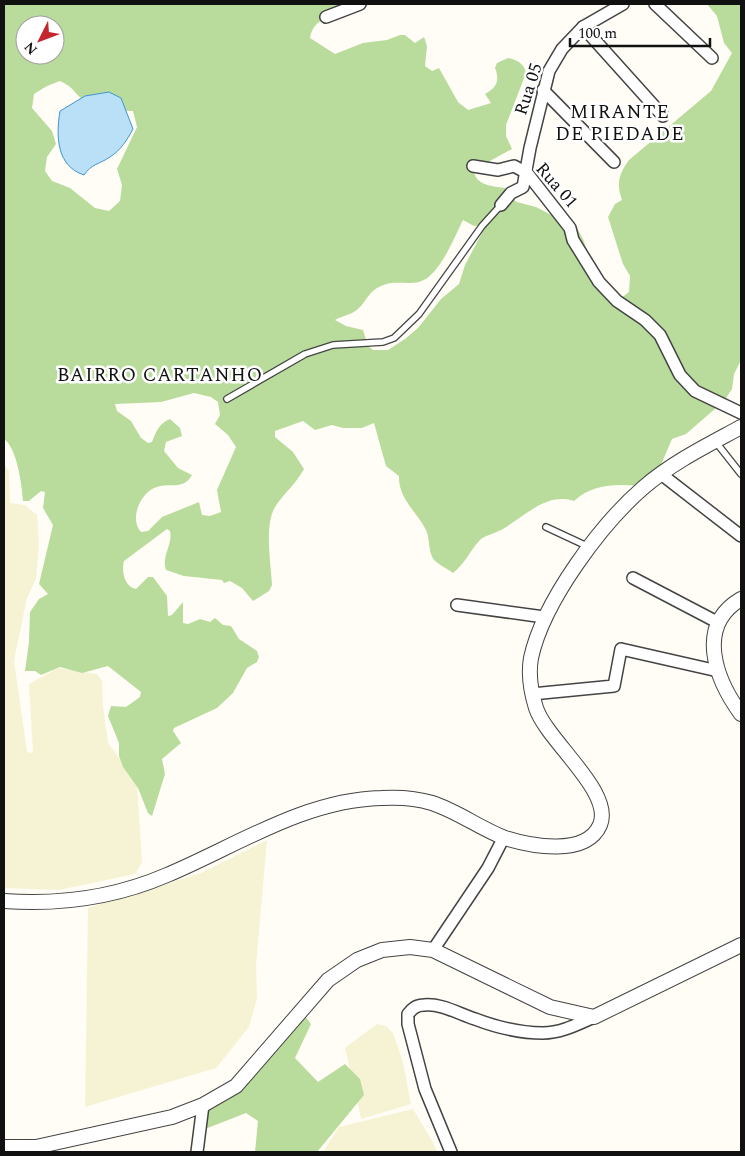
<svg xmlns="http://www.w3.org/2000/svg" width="745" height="1156" viewBox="0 0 745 1156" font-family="Spectral,serif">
  <rect width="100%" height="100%" fill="#fffdf5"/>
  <g fill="#f6f3d4">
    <polygon points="4,464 9,471 10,503 25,505 37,515 39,541 36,579 27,598 14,661 27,752 33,753 29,684 58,668 97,674 102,681 103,706 108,743 137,782 142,862 135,874 59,890 4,888"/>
    <polygon points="267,840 256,965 257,998 249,1027 216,1068 85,1107 88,908 201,873"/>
    <polygon points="377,1024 386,1026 393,1033 403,1062 411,1104 361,1119 345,1048"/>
    <polygon points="413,1109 434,1144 437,1152 323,1152 339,1127"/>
  </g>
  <g fill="#b9dc9c" fill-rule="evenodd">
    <path d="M4 4H347L342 12C327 18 313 20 310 38L335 54 363 43 387 40 400 35H405L415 43 424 37 427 46 425 66 432 71 439 68 458 102 468 110 491 103 485 94C497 87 500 81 495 68L497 63 508 58C517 60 524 63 526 73L506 125V136L512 149 477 168 474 172C477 186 493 186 505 188L511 198 517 202 536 207 561 220 572 219 583 239 598 282 616 302 629 292 630 276 623 264 608 217 615 204 622 200C616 183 619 174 629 160L711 91 732 53 724 43 717 16 707 4H741V360L734 374 732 389 724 401 686 434 672 439 660 467 639 486C615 484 593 484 574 501 546 492 524 517 501 530 494 534 485 535 480 540 469 552 467 561 453 573 448 569 439 565 434 560 428 552 430 538 426 530 417 512 398 498 399 476L386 466 374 423 362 428H343L332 425 315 430 303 421 275 431V437L293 452 304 469C296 484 284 493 275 507 264 526 271 564 272 585L269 591 253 601 242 588 230 581 224 583 222 580 184 576 166 570C161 557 173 544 170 531L167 529 124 561C121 572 125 587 136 589L148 577H153L167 596 168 616 172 615 183 602V623L188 624 200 619 210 622 215 618 223 625 231 626 239 639 257 651 259 657 257 662 247 668 233 693 217 708 174 728 173 731 181 743 162 759 165 774 152 816 148 813 138 788 123 767 119 756V743L108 716 111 706 126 707 140 697 141 692 108 666 82 673 60 667 41 675 35 671H25L29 642 30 612 39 599 48 594 39 584 53 525 43 508 45 492 41 491 29 501H23C22 485 17 448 4 439ZM25 25H55V55H25ZM60 81C74 88 71 89 81 98 89 107 121 111 133 111L137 127 117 169 122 185 120 201 109 211 95 208 70 188 52 181 45 171 47 157 56 144 52 131 32 108 34 94 47 86ZM463 220 474 226 486 225 465 265 459 284 441 299 418 328 405 339 388 350H373L368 346 363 330 346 326 335 320C342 316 354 314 359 308 367 300 369 291 381 286 395 280 406 285 419 282 439 277 454 238 463 220ZM194 393 211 397 218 402 220 415 215 424 228 435 236 447 217 490 221 512 210 516 202 515 199 502 162 517 148 531 141 532C129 519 140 492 157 487 171 482 183 491 192 475L178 468 164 451 166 442 182 436 180 428 170 419C159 423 156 432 152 442L148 443 141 438 131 421 117 411 115 404 161 402Z"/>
    <polygon points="305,1016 311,1024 295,1058 318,1082 345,1064 360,1079 364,1095 317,1152 255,1152 258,1121 246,1113 205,1129 205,1110"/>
  </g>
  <path fill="#b9e0f7" stroke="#3f96cf" d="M109 92 121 98 133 129C127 140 121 150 110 157 100 164 91 164 84 175 56 166 56 135 60 111L85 96Z"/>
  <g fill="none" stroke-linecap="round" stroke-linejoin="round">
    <defs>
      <g id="service">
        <polyline points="227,399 305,354 333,345 383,342 394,338 419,314 482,226 501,205"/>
        <polyline points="715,441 741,474"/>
        <polyline points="546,527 589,547"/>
      </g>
      <g id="minor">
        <polyline points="655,4 712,58"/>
        <polyline points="326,17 360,4"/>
        <polyline points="583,27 663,116"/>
        <polyline points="543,90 614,162"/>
        <polyline points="473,166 498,170 514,166 527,173 570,228 573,240 599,282 617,301 645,320 660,335 680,375 695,391 741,413"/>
        <polyline points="501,205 511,193 523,187 530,148 549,71 562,49 583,27 623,4"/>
        <polyline points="661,474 741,536"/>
        <polyline points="633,578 717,622"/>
        <polyline points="457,605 544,617"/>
        <polyline points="532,694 614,686 621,649 718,671"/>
        <polyline points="433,950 488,868 504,837"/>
        <polyline points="197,1152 203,1105"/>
        <path d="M451 1152 425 1089 408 1024V1014C412 1009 416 1005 424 1005 441 1003 459 1014 475 1019 496 1027 520 1033 543 1033 561 1033 578 1024 594 1017"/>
      </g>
      <g id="tertiary">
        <path d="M741 599C695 626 716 680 741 714"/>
        <path d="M4 901C59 905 116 897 167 875 236 846 304 800 381 798 398 797 416 798 432 803 457 811 481 829 505 838 530 846 586 857 600 825 614 792 547 741 536 708 531 692 528 675 531 658 543 602 601 524 644 487 673 462 708 445 741 427"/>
        <polyline points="4,1147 36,1147 172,1117 203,1105 236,1086 328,980 357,960 382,950 410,947 433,950 550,1007 594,1017 741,945"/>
      </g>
    </defs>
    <use href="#service" stroke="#444" stroke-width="8"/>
    <use href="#minor" stroke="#444" stroke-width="14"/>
    <use href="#tertiary" stroke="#444" stroke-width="16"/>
    <use href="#service" stroke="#fff" stroke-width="5.5"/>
    <use href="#minor" stroke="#fff" stroke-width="11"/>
    <use href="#tertiary" stroke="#fff" stroke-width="14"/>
  </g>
  <g text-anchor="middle" stroke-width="5" stroke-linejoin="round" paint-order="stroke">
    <g font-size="18" fill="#111" stroke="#fff">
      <text transform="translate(528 89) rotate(-72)" y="6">Rua 05</text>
      <text transform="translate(557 185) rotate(49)" y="6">Rua 01</text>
    </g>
    <g font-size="19" letter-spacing="1" fill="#111" stroke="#fff">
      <text x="620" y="118">MIRANTE<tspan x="620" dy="22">DE PIEDADE</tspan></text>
      <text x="160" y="381">BAIRRO CARTANHO</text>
    </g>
  </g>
  <rect width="745" height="1156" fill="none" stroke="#111111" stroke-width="10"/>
  <g transform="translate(40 40) rotate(228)"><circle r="24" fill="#ffffff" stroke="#a0a0a0"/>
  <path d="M0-4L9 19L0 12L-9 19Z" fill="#c4262e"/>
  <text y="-8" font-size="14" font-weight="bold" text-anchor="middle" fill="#111111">N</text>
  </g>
  <path d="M570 38v8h140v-8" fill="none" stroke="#111111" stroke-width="2.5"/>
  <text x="578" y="38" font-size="15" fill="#111111" stroke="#ffffff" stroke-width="4" paint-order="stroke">100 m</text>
</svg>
